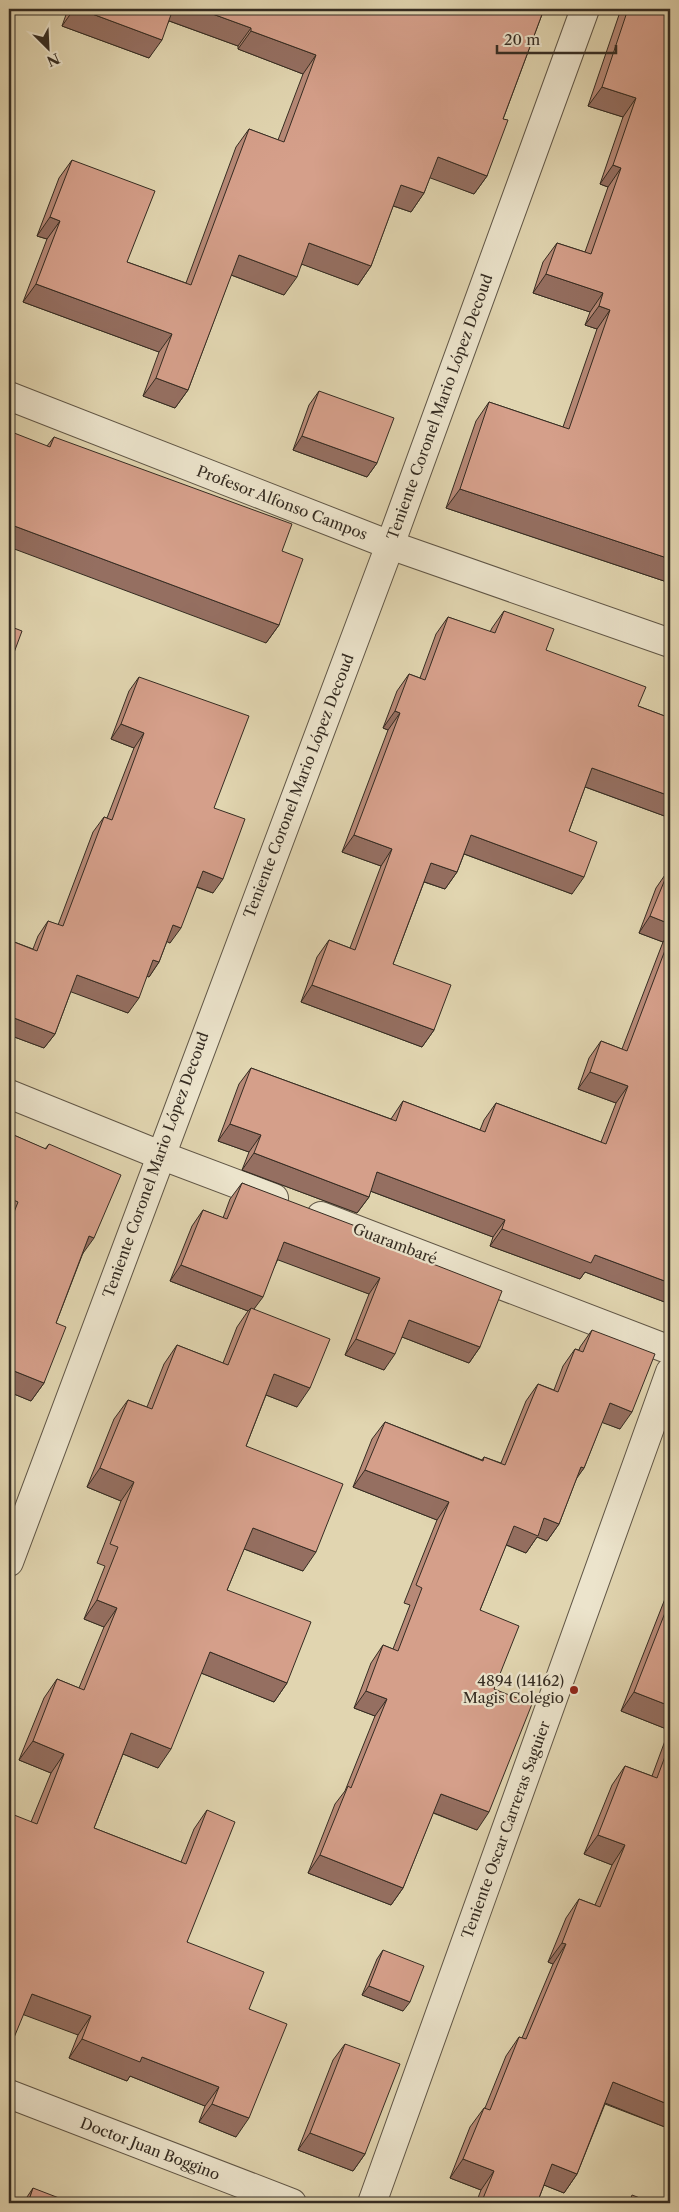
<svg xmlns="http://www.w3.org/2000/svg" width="679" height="2212" viewBox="0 0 679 2212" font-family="'Libre Caslon Text',serif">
  <rect width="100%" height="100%" fill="#e1d5b0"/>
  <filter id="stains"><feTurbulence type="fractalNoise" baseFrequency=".004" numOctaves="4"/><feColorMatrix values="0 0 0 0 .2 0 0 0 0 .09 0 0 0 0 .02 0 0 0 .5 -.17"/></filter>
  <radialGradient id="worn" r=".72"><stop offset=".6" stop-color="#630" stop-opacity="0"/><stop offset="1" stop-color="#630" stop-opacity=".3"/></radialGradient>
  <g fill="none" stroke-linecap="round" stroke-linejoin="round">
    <defs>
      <g id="minor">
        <polyline points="9,396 390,545 670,643"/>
        <polyline points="9,1094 160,1155 274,1198"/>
        <polyline points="321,1216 670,1350"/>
        <polyline points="9,1562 390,545 585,9"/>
        <polyline points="9,2094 292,2203"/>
        <polyline points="372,2203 670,1372"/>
      </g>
    </defs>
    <use href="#minor" stroke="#605646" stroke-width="30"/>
    <use href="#minor" stroke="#ece4cc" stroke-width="28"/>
  </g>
  <g fill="#b78977" stroke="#352c22">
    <polygon points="68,9 544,9 503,119 487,176 474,194 430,177 424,193 411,212 393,206 371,266 358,285 302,264 284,295 231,275 188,390 175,408 143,396 159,352 23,302 47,239 37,236 59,178 72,160 127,262 186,283 236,147 249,129 278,140 303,74 238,49 238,46 169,21 149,58 62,26"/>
    <polygon points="621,9 670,9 670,583 446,508 476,421 489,402 563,427 597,329 585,325 590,312 533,293 543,262 557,243 585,252 608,187 600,184 623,117 588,106"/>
    <polygon points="319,391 377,463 367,477 293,450 309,405"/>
    <polygon points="54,437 282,551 279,625 266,643 47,446"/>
    <polygon points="504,611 546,650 638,706 670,718 670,818 585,787 569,831 572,894 464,854 457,872 445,889 424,882 393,964 434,1030 422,1047 301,1002 317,957 329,940 350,948 381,866 342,852 388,730 383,728 397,691 409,674 420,678 436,634 448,617 490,632 492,628"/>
    <polygon points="139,677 214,808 213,893 196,887 170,943 167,941 159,962 149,977 147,976 128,1013 71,991 55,1034 44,1048 9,1035 9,940 33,949 38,936 48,921 58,925 93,832 104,817 107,818 134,748 111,739 129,691"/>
    <polygon points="670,864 670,1304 585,1272 580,1279 490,1246 493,1237 370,1191 369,1197 357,1213 242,1170 249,1152 218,1141 239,1084 251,1068 391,1119 403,1101 480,1130 484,1120 496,1103 601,1142 616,1103 578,1089 589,1058 601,1041 622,1049 663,942 639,933 656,888 667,872"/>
    <polygon points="9,1133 45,1149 49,1144 83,1253 56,1323 44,1383 31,1401 9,1392"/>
    <polygon points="242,1183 410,1255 480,1347 469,1363 402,1337 384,1370 345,1355 369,1294 278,1259 254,1309 297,1407 266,1395 246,1446 303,1571 244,1549 227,1590 287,1683 274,1702 201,1673 158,1768 123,1754 94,1828 181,1862 194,1829 207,1810 187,1942 249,2009 236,2137 199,2122 205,2106 130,2076 127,2081 69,2058 78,2035 31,1822 51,1773 19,1760 44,1698 57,1679 79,1688 104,1627 84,1619 105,1566 97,1563 121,1501 87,1487 114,1419 128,1400 147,1407 164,1364 177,1345 223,1363 237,1327 248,1311 170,1281 192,1226 203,1210 223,1218 230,1199"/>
    <polygon points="592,1330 620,1429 602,1422 584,1468 577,1477 559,1524 547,1541 537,1537 526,1553 506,1545 480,1610 494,1689 477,1830 433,1813 403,1888 391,1905 308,1873 335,1804 345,1791 375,1716 354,1708 371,1663 383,1645 393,1649 410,1605 404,1603 437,1520 353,1487 372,1439 385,1422 482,1460 484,1457 501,1463 526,1401 538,1384 554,1390 563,1366 575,1349 579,1350 580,1347"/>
    <polygon points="670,1586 670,2129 605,2104 577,2174 564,2193 544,2185 537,2203 476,2203 481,2190 450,2178 470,2127 484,2108 485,2108 506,2056 519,2037 522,2038 553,1964 548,1962 566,1918 579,1899 595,1905 612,1865 584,1854 612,1785 625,1766 652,1776 669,1730 621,1711"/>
    <polygon points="383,1950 403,2011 362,1995 377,1959"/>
    <polygon points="345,2044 365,2154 353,2171 298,2150 333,2060"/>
    <polygon points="33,2188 28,2203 23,2203"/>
  </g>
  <g fill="#956f61" stroke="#352c22">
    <polygon points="74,9 79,9 162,40 149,58 62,26"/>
    <polygon points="171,9 199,9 251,28 238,46 164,19"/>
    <polygon points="251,31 316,55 303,74 238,49"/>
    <polygon points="602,87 636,98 623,117 588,106"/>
    <polygon points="438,157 487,176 474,194 425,176"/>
    <polygon points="613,165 621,168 608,187 600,184"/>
    <polygon points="401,185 424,193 411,212 388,204"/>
    <polygon points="50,217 60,221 47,239 37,236"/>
    <polygon points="309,243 371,266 358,285 296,262"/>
    <polygon points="239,255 297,277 284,295 226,273"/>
    <polygon points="546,274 603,293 590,312 533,293"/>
    <polygon points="36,284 172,334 159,352 23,302"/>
    <polygon points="599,306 610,310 597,329 585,325"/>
    <polygon points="156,378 188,390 175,408 143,396"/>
    <polygon points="302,436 377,463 367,477 293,450"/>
    <polygon points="460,489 670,559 670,583 446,508"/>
    <polygon points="9,524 279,625 266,643 9,547"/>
    <polygon points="9,657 12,658 9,663"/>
    <polygon points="395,711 400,713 388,730 383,728"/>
    <polygon points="121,724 144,733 134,748 111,739"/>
    <polygon points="592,768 670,796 670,818 580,785"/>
    <polygon points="354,835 392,849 381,866 342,852"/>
    <polygon points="471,835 584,877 572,894 459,852"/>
    <polygon points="431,863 457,872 445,889 419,880"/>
    <polygon points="203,871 223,879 213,893 192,885"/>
    <polygon points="650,916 670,924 670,932 663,942 639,933"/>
    <polygon points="173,925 181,928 170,943 163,940"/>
    <polygon points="153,960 159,962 149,977 143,974"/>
    <polygon points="77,975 139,998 128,1013 66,990"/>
    <polygon points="312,985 434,1030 422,1047 301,1002"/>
    <polygon points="9,1016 55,1034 44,1048 9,1035"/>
    <polygon points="590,1072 628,1086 616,1103 578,1089"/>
    <polygon points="230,1124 261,1135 249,1152 218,1141"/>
    <polygon points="254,1153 369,1197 357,1213 242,1170"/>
    <polygon points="377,1172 505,1220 493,1237 365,1189"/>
    <polygon points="502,1229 595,1255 670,1283 670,1304 585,1272 580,1279 490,1246"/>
    <polygon points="89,1236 94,1238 81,1256"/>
    <polygon points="284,1242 380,1278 369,1294 273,1258"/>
    <polygon points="181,1265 263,1297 251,1313 251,1308 248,1311 170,1281"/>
    <polygon points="409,1320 480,1347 469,1363 397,1335"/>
    <polygon points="356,1339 395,1354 384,1370 345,1355"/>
    <polygon points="9,1369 44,1383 31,1401 9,1392"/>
    <polygon points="274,1374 310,1388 297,1407 261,1393"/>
    <polygon points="610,1403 632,1412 620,1429 598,1421"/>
    <polygon points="581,1467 584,1468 572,1485"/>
    <polygon points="100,1468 134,1482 121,1501 87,1487"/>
    <polygon points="365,1470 449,1502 437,1520 353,1487"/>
    <polygon points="544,1518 559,1524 547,1541 537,1537 526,1553 502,1543 514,1526"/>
    <polygon points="253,1528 316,1552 303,1571 239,1547"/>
    <polygon points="97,1600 117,1608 104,1627 84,1619"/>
    <polygon points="210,1652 287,1683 274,1702 196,1671"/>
    <polygon points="366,1691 387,1699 375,1716 354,1708"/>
    <polygon points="634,1692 670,1706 670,1729 669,1730 621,1711"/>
    <polygon points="131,1733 171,1749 158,1768 118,1752"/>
    <polygon points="33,1741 64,1754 51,1773 19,1760"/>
    <polygon points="441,1794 489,1812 477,1830 429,1811"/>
    <polygon points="598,1835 625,1845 612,1865 584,1854"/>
    <polygon points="320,1855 403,1888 391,1905 308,1873"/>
    <polygon points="562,1943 566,1944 553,1964 548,1962"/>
    <polygon points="369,1986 410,2002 403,2011 362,1995"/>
    <polygon points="32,1994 91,2016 78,2035 19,2013"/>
    <polygon points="9,2038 13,2040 9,2046"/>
    <polygon points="82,2039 142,2057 219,2087 205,2106 130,2076 127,2081 69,2058"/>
    <polygon points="613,2082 670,2105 670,2129 600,2101"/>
    <polygon points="212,2104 249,2118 236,2137 199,2122"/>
    <polygon points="310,2133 365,2154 353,2171 298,2150"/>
    <polygon points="463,2159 494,2171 481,2190 450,2178"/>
    <polygon points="552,2164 577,2174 564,2193 539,2183"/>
  </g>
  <g fill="#d59f8a" stroke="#352c22">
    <polygon points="79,9 173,9 162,40"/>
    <polygon points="199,9 544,9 503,119 508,120 487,176 438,157 424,193 401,185 371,266 309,243 297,277 239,255 188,390 156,378 172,334 36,284 60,221 50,217 72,160 155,191 127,262 191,285 249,129 284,142 316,55 251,31 251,28"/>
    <polygon points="628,9 670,9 670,559 460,489 489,402 569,429 610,310 599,306 603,293 546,274 557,243 591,254 621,168 613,165 636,98 602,87"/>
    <polygon points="319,391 394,418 377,463 302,436"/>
    <polygon points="9,431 50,447 54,437 292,524 282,551 303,559 279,625 9,524"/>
    <polygon points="504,611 554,629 546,650 646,687 638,706 670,718 670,796 592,768 569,831 597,842 584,877 471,835 457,872 431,863 393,964 451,985 434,1030 312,985 329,940 355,950 392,849 354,835 400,713 395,711 409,674 425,680 448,617 495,633"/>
    <polygon points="9,626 22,631 12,658 9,657"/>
    <polygon points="139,677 249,716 214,808 245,819 223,879 203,871 181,928 173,925 159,962 153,960 139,998 77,975 55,1034 9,1016 9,940 37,951 48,921 63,926 104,817 112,820 144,733 121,724"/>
    <polygon points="668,872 670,873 670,924 650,916"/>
    <polygon points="670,937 670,1283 595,1255 591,1263 502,1229 505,1220 377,1172 369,1197 254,1153 261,1135 230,1124 251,1068 396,1121 403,1101 485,1132 496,1103 606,1144 628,1086 590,1072 601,1041 627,1051"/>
    <polygon points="9,1133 46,1149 49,1144 121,1175 94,1238 89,1236 56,1323 66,1327 44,1383 9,1369 9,1225 18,1202 9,1198"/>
    <polygon points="242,1183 358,1227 356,1232 411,1253 410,1255 502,1291 480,1347 409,1320 395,1354 356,1339 380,1278 284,1242 263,1297 181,1265 203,1210 227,1219"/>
    <polygon points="251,1308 330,1339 310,1388 274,1374 246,1446 343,1484 316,1552 253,1528 227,1590 311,1622 287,1683 210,1652 171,1749 131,1733 94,1828 186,1864 207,1810 235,1822 187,1942 264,1972 249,2009 287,2024 249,2118 212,2104 219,2087 142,2057 140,2062 82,2039 91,2016 32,1994 13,2040 9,2038 9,1813 37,1824 64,1754 33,1741 57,1679 84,1690 117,1608 97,1600 118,1547 110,1544 134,1482 100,1468 128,1400 152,1409 177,1345 228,1365"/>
    <polygon points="592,1330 655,1354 632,1412 610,1403 584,1468 581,1467 559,1524 544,1518 538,1536 514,1526 480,1610 519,1626 494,1689 532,1704 489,1812 441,1794 403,1888 320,1855 348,1786 351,1788 387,1699 366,1691 383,1645 398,1651 422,1588 416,1585 449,1502 365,1470 385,1422 483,1461 484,1457 505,1465 538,1384 558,1392 575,1349 583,1352"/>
    <polygon points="670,1600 670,1706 634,1692"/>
    <polygon points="670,1743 670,2105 613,2082 577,2174 552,2164 537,2203 487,2203 482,2201 494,2171 463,2159 484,2108 490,2110 519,2037 526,2039 566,1944 562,1943 579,1899 600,1907 625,1845 598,1835 625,1766 657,1778"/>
    <polygon points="383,1950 424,1966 410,2002 369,1986"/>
    <polygon points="345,2044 400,2064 365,2154 310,2133"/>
    <polygon points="33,2188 72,2203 28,2203"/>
    <polygon points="632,2195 653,2203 629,2203"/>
  </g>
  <circle fill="#8f2418" stroke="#ece4cc" stroke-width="2" cx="574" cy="1690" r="5"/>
  <g text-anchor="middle" stroke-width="4.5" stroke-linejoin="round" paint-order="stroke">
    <g font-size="15" fill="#352c22" stroke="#ece4cc">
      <text transform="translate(440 407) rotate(-70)" y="5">Teniente Coronel Mario López Decoud</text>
      <text transform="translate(282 503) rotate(21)" y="5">Profesor Alfonso Campos</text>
      <text transform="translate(299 786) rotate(-69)" y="5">Teniente Coronel Mario López Decoud</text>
      <text transform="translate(156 1165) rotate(-70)" y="5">Teniente Coronel Mario López Decoud</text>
      <text transform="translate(395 1244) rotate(21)" y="5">Guarambaré</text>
      <text transform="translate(506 1830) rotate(-70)" y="5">Teniente Oscar Carreras Saguier</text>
      <text transform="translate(150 2149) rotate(21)" y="5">Doctor Juan Boggino</text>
    </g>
    <g font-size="15" fill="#352c22" stroke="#ece4cc" text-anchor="end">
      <text x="564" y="1686">4894 (14162)<tspan x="564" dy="17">Magis Colegio</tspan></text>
    </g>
  </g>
  <rect width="679" height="2212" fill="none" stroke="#e1d5b0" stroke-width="30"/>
  <rect x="10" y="10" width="659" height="2192" fill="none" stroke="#352c22" stroke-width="2.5"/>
  <rect x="15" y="15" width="649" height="2182" fill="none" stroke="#352c22"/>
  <g transform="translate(48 48) rotate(156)" stroke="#ece4cc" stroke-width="4" paint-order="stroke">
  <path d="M0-4L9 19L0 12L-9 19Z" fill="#352c22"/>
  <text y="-8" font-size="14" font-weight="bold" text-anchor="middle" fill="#352c22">N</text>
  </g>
  <path d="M497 45v8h119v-8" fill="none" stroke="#352c22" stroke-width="2.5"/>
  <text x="504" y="45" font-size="15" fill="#352c22" stroke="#ece4cc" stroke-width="4" paint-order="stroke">20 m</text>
  <rect width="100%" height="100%" filter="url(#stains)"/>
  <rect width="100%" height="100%" fill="url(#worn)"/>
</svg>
